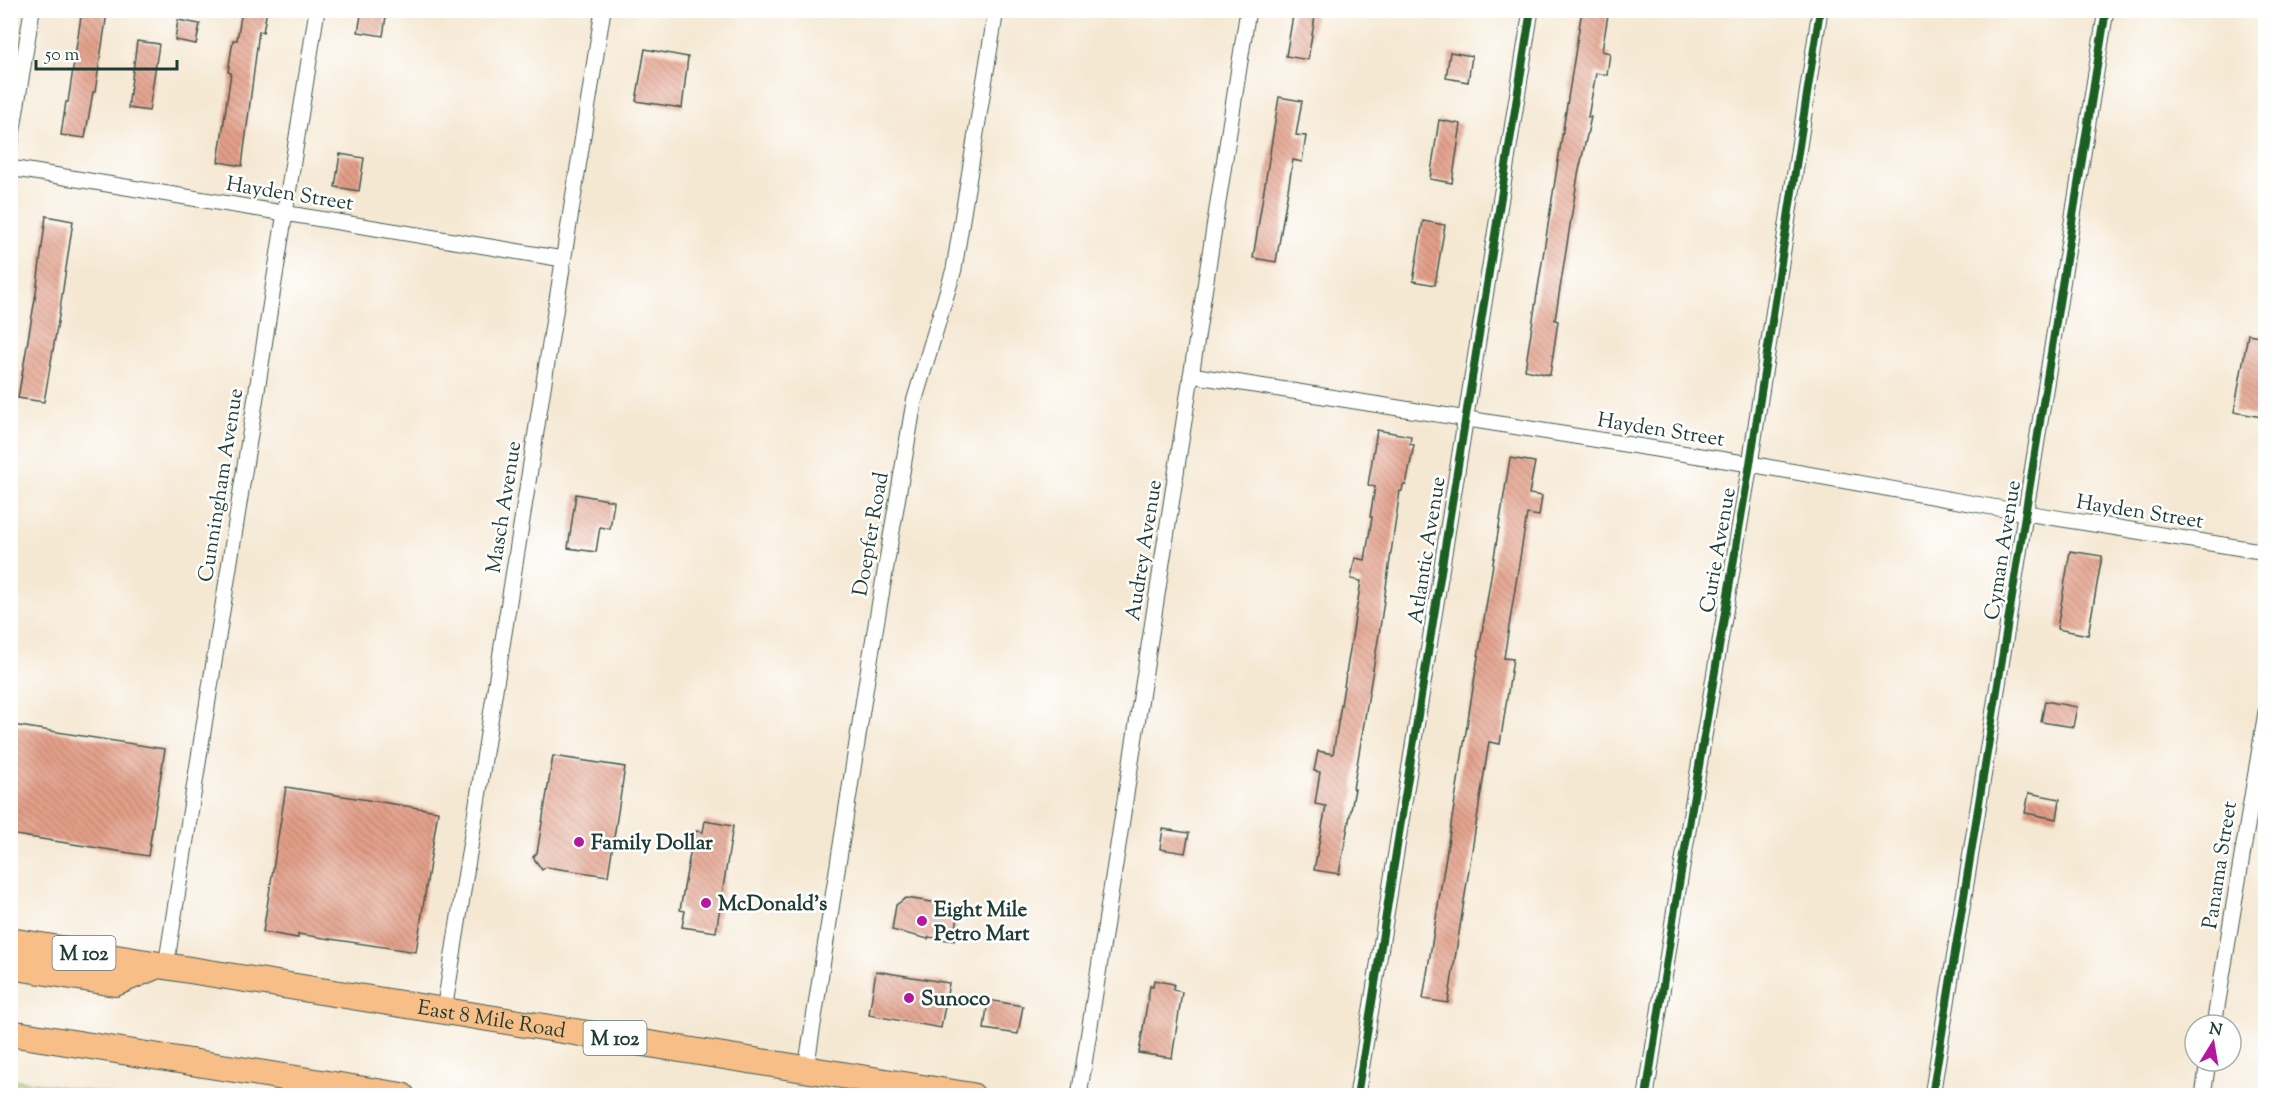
<svg xmlns="http://www.w3.org/2000/svg" width="2276" height="1106" viewBox="0 0 2276 1106" font-family="'Sorts Mill Goudy',serif">
  <defs>
    <pattern id="park-crowns" width="20" height="18" patternUnits="userSpaceOnUse" patternTransform="scale(1.5)"><rect width="20" height="18" fill="#bed276"/><path d="M2 6a3 3 0 1 1 6 0M12 15a3 3 0 1 1 6 0" fill="none" stroke="#a3b567"/></pattern>
    <pattern id="building-back-hatch" width="6" height="6" patternUnits="userSpaceOnUse" patternTransform="scale(1.5)"><rect width="6" height="6" fill="#e39f88"/><path d="M-1 5l2 2M0 0l6 6M5-1l2 2" fill="none" stroke="#b78370"/></pattern>
  </defs>
  <rect width="100%" height="100%" fill="#fff"/>
  <filter id="ink" filterUnits="userSpaceOnUse"><feTurbulence type="fractalNoise" baseFrequency=".0167" numOctaves="2"/><feDisplacementMap in="SourceGraphic" scale="12" xChannelSelector="R" yChannelSelector="G"/><feConvolveMatrix kernelMatrix="1 2 1 2 8 2 1 2 1" color-interpolation-filters="sRGB"/></filter>
  <filter id="wash" filterUnits="userSpaceOnUse"><feTurbulence type="fractalNoise" baseFrequency=".008" numOctaves="4" result="noise"/><feDisplacementMap in="SourceGraphic" scale="24" xChannelSelector="R" yChannelSelector="G"/><feGaussianBlur stdDeviation="1.35" result="paint"/><feColorMatrix in="noise" values="0 0 0 0 0 0 0 0 0 0 0 0 0 0 0 0 0 1.4 0 .05"/><feComposite in="paint" operator="in"/></filter>
  <g filter="url(#wash)">
    <rect width="100%" height="100%" fill="#f5e8d3"/>
    <polygon fill="url(#park-crowns)" stroke="#6e8855" stroke-width="1.5" points="10,1079 11,1079 111,1095 11,1095"/>
    <g id="blocks">
      <g fill="url(#building-back-hatch)">
        <polygon points="82,10 107,13 95,92 93,92 85,138 61,135 66,102 68,102"/>
        <polygon points="242,10 267,10 263,32 259,31 242,166 218,162 231,73 228,72 233,40 237,40"/>
        <polygon points="362,10 387,10 383,36 358,32"/>
        <polygon points="1294,10 1316,10 1308,60 1286,56"/>
        <polygon points="1582,10 1608,15 1602,51 1610,53 1607,75 1596,73 1588,117 1591,117 1578,175 1555,320 1558,321 1550,375 1525,370"/>
        <polygon points="178,20 200,24 196,44 175,40"/>
        <polygon points="137,41 159,44 149,111 128,108"/>
        <polygon points="645,49 688,57 682,108 636,101"/>
        <polygon points="1450,52 1472,56 1468,82 1446,78"/>
        <polygon points="1279,97 1302,101 1296,135 1306,136 1302,162 1293,160 1276,262 1253,258"/>
        <polygon points="1439,120 1461,124 1452,183 1430,179"/>
        <polygon points="340,154 364,158 359,191 335,187"/>
        <polygon points="46,216 73,221 59,316 44,402 18,398 36,293"/>
        <polygon points="1423,221 1445,225 1435,285 1413,281"/>
        <polygon points="2248,334 2265,337 2265,395 2262,417 2234,412"/>
        <polygon points="1377,430 1411,436 1410,444 1414,445 1406,485 1403,485 1402,491 1400,491 1380,628 1353,789 1355,789 1339,874 1314,870 1326,806 1315,804 1320,772 1314,771 1318,751 1333,754 1361,581 1351,579 1355,558 1365,560 1372,517 1370,517 1375,487 1368,485"/>
        <polygon points="1510,458 1535,462 1529,494 1542,496 1539,516 1527,514 1504,658 1513,659 1500,744 1489,742 1448,1003 1423,999"/>
        <polygon points="576,494 614,501 610,529 600,527 596,552 568,548"/>
        <polygon points="2070,551 2102,556 2088,635 2057,629"/>
        <polygon points="2045,701 2077,707 2073,727 2041,722"/>
        <polygon points="13,725 165,749 148,856 10,834 10,742"/>
        <polygon points="553,756 625,767 608,876 546,867 542,870 533,857 537,853"/>
        <polygon points="286,787 438,811 416,952 298,934 298,938 263,932"/>
        <polygon points="2029,793 2060,799 2057,819 2025,813"/>
        <polygon points="705,821 733,826 716,932 682,927 685,911 680,910 693,837 695,838 696,831 703,832"/>
        <polygon points="1163,829 1189,833 1185,853 1160,849"/>
        <polygon points="906,898 951,905 958,916 954,941 929,937 928,939 892,930 896,905"/>
        <polygon points="876,971 949,983 941,1028 869,1015"/>
        <polygon points="1154,980 1174,984 1173,990 1182,992 1172,1058 1139,1053 1150,986 1153,987"/>
        <polygon points="988,1000 1023,1006 1018,1034 984,1029"/>
      </g>
    </g>
  </g>
  <g filter="url(#ink)">
    <use href="#blocks" fill-opacity="0" stroke="#3f574c" stroke-width="1.5"/>
    <g fill="none" stroke-linecap="round" stroke-linejoin="round">
      <defs>
        <g id="minor">
          <polyline points="10,147 32,10"/>
          <polyline points="10,168 563,259"/>
          <polyline points="1191,375 1750,464 2026,513 2266,552"/>
          <polyline points="166,966 317,10"/>
          <polyline points="444,1011 603,10"/>
          <polyline points="2214,1025 2266,712"/>
          <polyline points="806,1069 869,666 914,402 954,269 996,10"/>
          <polyline points="1079,1096 1248,10"/>
          <polyline points="1357,1096 1531,10"/>
          <polyline points="1646,1096 1674,914 1750,464 1820,10"/>
          <polyline points="1932,1096 2106,10"/>
          <polyline points="2203,1096 2208,1061"/>
        </g>
        <g id="trunk">
          <path id="s1" d="M10 941 972 1096"/>
          <polyline points="10,966 115,983 158,965"/>
          <polyline points="10,1033 402,1096"/>
        </g>
      </defs>
      <use href="#minor" stroke="#3f574c" stroke-width="17"/>
      <use href="#trunk" stroke="#3f574c" stroke-width="28"/>
      <use href="#minor" stroke="#fff" stroke-width="15"/>
      <use href="#trunk" stroke="#f7be88" stroke-width="26"/>
      <defs>
        <g id="cycleway">
          <polyline points="1357,1096 1531,10"/>
          <polyline points="1646,1096 1674,914 1750,464 1820,10"/>
          <polyline points="1932,1096 2106,10"/>
        </g>
      </defs>
      <use href="#cycleway" stroke="#fff" stroke-width="11"/>
      <use href="#cycleway" stroke="#1b5e20" stroke-width="8"/>
    </g>
  </g>
  <g fill="#b5179e" stroke="#fff" stroke-width="2">
    <circle cx="579" cy="842" r="6"/>
    <circle cx="706" cy="903" r="6"/>
    <circle cx="922" cy="921" r="6"/>
    <circle cx="909" cy="998" r="6"/>
  </g>
  <g text-anchor="middle" stroke-width="5" stroke-linejoin="round" paint-order="stroke">
    <g fill="#fff" stroke="#627771" stroke-width="1.5">
      <rect x="52.5" y="936" width="63" height="34" rx="4.5"/>
      <rect x="583.5" y="1021" width="63" height="34" rx="4.5"/>
    </g>
    <g font-size="20" font-weight="bold" fill="#1f3d34">
      <text x="84" y="960">M 102</text>
      <text x="615" y="1045">M 102</text>
    </g>
    <g font-size="21" fill="#1f3d34" stroke="#fff">
      <text transform="translate(290 193) rotate(9)" y="7">Hayden Street</text>
      <text transform="translate(1661 429) rotate(9)" y="7">Hayden Street</text>
      <text transform="translate(220 485) rotate(-81)" y="7">Cunningham Avenue</text>
      <text transform="translate(503 507) rotate(-81)" y="7">Masch Avenue</text>
      <text transform="translate(2140 511) rotate(9)" y="7">Hayden Street</text>
      <text transform="translate(870 534) rotate(-80)" y="7">Doepfer Road</text>
      <text transform="translate(1143 550) rotate(-81)" y="7">Audrey Avenue</text>
      <text transform="translate(1426 550) rotate(-81)" y="7">Atlantic Avenue</text>
      <text transform="translate(1717 550) rotate(-80)" y="7">Curie Avenue</text>
      <text transform="translate(2002 550) rotate(-81)" y="7">Cyman Avenue</text>
      <text transform="translate(2219 865) rotate(-81)" y="7">Panama Street</text>
      <text dy="7" stroke="none"><textPath href="#s1" startOffset="488">East 8 Mile Road</textPath></text>
    </g>
    <g font-size="21" font-weight="bold" fill="#1f3d34" stroke="#fff" text-anchor="start">
      <text x="591" y="849">Family Dollar</text>
      <text x="718" y="910">McDonald's</text>
      <text x="934" y="916">Eight Mile<tspan x="934" dy="24">Petro Mart</tspan></text>
      <text x="921" y="1005">Sunoco</text>
    </g>
  </g>
  <rect width="2276" height="1106" fill="none" stroke="#fff" stroke-width="36"/>
  <g transform="translate(2213 1043) rotate(11)"><circle r="28" fill="#ffffff" stroke="#a5b1ae" stroke-width="1.5"/>
  <path d="M0-4.5L10 22L0 15L-10 22Z" fill="#b5179e"/>
  <text y="-9" font-size="16" font-weight="bold" text-anchor="middle" fill="#1f3d34">N</text>
  </g>
  <path d="M36 60v9h141v-9" fill="none" stroke="#1f3d34" stroke-width="3"/>
  <text x="45" y="60" font-size="18" fill="#1f3d34" stroke="#ffffff" stroke-width="4.5" paint-order="stroke">50 m</text>
</svg>
